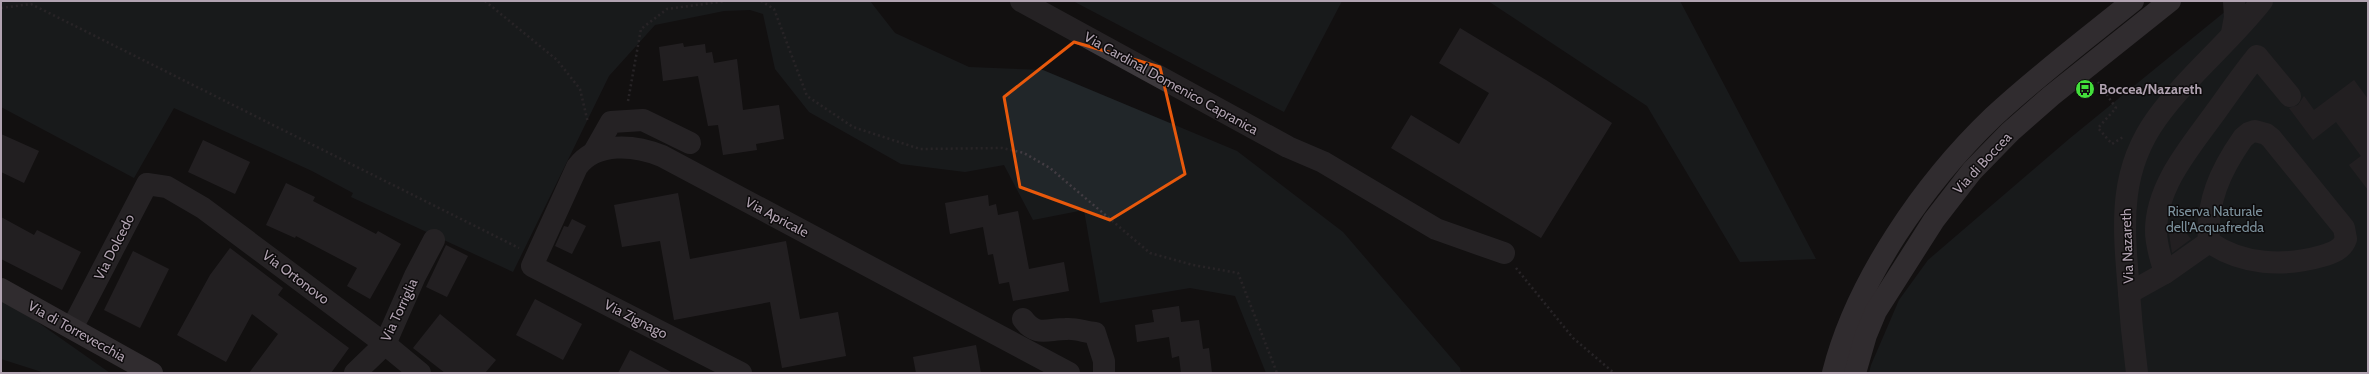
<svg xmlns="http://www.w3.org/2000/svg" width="2369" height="374" viewBox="0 0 2369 374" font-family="Cabin,sans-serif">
  <rect width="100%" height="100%" fill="#121011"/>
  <g fill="#212629">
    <polygon points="1,1 870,1 895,33 969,67 1043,70 1237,151 1343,232 1460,368 1461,373 1266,373 1235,296 1190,288 1100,303 1084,210 1033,220 1004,165 965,172 901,164 809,112 775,69 763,14 750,10 724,11 655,25 609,76 513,272 351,197 353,193 312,171 174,108 134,178 1,107"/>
    <polygon points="1073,1 1342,1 1284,112"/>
    <polygon points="1488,1 1680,1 1816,259 1740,262 1647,106"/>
    <polygon points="2242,1 2368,1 2368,373 1869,373 1871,365 1899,300 1928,260 2069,139 2227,10"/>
    <polygon points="1,300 9,302 110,373 45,373 1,359"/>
  </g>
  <g fill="#373236">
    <polygon points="1460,28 1546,80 1612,123 1541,238 1391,148 1411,115 1459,144 1489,93 1439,63"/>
    <polygon points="683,43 684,47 705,44 706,53 712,52 714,63 737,59 743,110 779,105 784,139 756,144 757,150 723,155 718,125 708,126 698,76 663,81 659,47"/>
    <polygon points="2354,80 2368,99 2368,190 2349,165 2361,156 2336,122 2313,140 2289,108 2298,105 2304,96 2314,110"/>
    <polygon points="1,134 39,151 24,183 1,172"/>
    <polygon points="203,140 250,162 235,194 188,172"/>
    <polygon points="286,183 315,197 313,201 376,234 378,231 401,244 370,299 347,286 357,268 296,236 295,238 266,225"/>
    <polygon points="678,193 690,259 786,241 800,319 838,312 846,356 782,368 770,302 674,320 660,241 622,247 614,205"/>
    <polygon points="988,195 989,206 996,204 998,215 1018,211 1029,269 1064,262 1069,291 1013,301 1009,282 999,284 993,254 988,255 983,227 950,234 945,203"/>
    <polygon points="1,217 34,235 37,230 81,252 62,290 1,259"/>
    <polygon points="572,219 586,226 572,254 555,246 564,226 568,227"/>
    <polygon points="2179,224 2191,239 2172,253 2169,233"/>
    <polygon points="446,245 468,256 447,297 426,287"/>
    <polygon points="230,248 283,288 278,295 349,348 331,373 249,373 278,334 252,314 226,362 177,335 210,275"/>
    <polygon points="133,251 169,269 140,328 104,310"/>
    <polygon points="535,299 582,324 563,360 516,335"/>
    <polygon points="1179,306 1181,322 1199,320 1203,349 1209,348 1212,373 1181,373 1179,356 1172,358 1169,337 1137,342 1135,325 1154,322 1152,310"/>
    <polygon points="440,314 496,360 485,373 445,373 413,348"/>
    <polygon points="976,345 981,373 916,373 913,357"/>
    <polygon points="630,350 673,373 618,373"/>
  </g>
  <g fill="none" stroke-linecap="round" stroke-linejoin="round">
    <g stroke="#423c42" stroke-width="2.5" stroke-dasharray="2 3" stroke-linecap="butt">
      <polyline points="485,1 557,60 580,89 588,123"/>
      <polyline points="761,1 774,9 807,96 853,127 920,149 1002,148 1024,153 1050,168 1150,253 1193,265 1238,273 1277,373"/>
      <polyline points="1,8 31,4 519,248"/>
      <polyline points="2098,82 2116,108 2098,128 2112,144 2123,137"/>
      <polyline points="628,101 641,29 667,9 726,1"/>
      <polyline points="1516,268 1573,338 1614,373"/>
    </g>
    <g stroke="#3d393d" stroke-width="22">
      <polyline points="1021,1 1288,147 1323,162 1436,229 1504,253"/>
      <polyline points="2232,33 2235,17 2234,1"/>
      <path d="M2255 131 2266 134 2271 138 2344 228 2346 239C2342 250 2332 253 2322 256 2284 267 2242 265 2209 242 2206 202 2220 171 2243 138L2249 133Z"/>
      <polyline points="594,152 611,122 643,120 690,143"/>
      <polyline points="2165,273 2209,242"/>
      <path d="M2129 293 2165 273C2161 259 2156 246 2156 231 2156 185 2192 145 2217 110 2230 92 2243 73 2257 56L2290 96"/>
      <path d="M1023 319C1036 337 1047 329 1066 329 1075 328 1085 332 1095 333L1104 361V373"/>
      <polyline points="72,328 147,184 167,187 203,208 385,344 420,373"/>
      <polyline points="355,373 385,344 415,276 434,240"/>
      <path d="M741 373 532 266 577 167C596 141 635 145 662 156L1069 373"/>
      <path d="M2137 373C2133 342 2130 311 2128 280 2123 220 2120 169 2157 118 2188 75 2230 42 2262 1"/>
    </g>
    <g stroke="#554e54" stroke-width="22">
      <polyline points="1,289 152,373"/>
      <path d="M1833 373C1856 281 1925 182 1993 117 2037 76 2086 39 2133 1"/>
      <polyline points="1855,373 1866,335 1876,311 1934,220 1972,171 2010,132 2051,96 2170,1"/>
    </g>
  </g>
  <path d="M0 0H2369V374H0ZM1074 42 1160 67 1185 174 1110 220 1020 187 1004 97Z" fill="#121011" fill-opacity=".55" fill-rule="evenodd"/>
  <path fill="none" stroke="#e8590c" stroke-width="3" stroke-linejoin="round" d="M1074 42 1160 67 1185 174 1110 220 1020 187 1004 97Z"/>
  <defs>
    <symbol id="bus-disc" viewBox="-11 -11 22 22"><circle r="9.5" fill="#43df3b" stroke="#0d0b0c"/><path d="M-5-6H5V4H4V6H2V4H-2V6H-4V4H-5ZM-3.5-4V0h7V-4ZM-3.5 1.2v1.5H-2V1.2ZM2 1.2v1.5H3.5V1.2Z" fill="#111"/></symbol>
  </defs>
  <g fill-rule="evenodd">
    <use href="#bus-disc" x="2074" y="78" width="22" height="22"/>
  </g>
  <g text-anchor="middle" stroke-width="3" stroke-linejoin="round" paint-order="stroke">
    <g font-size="14" fill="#b1a3b1" stroke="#0d0b0c">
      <text transform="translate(1171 83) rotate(29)" y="5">Via Cardinal Domenico Capranica</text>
      <text transform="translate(1982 163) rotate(-47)" y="5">Via di Boccea</text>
      <text transform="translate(777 217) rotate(28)" y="5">Via Apricale</text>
      <text transform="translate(2127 246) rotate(-92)" y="5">Via Nazareth</text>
      <text transform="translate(114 247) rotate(-63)" y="5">Via Dolcedo</text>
      <text transform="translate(296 277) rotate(37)" y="5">Via Ortonovo</text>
      <text transform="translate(399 310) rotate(-65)" y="5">Via Torriglia</text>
      <text transform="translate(636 319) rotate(27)" y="5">Via Zignago</text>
      <text transform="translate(77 331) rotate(29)" y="5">Via di Torrevecchia</text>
    </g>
    <g font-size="14" font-weight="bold" fill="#b1a3b1" stroke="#0d0b0c" text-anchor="start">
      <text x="2099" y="94">Boccea/Nazareth</text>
    </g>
    <g font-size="14" fill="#7b909b" stroke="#0d0b0c">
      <text x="2215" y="216">Riserva Naturale<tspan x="2215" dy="16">dell'Acquafredda</tspan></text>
    </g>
  </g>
  <rect width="2369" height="374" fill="none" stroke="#b1a3b1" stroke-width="4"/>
</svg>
